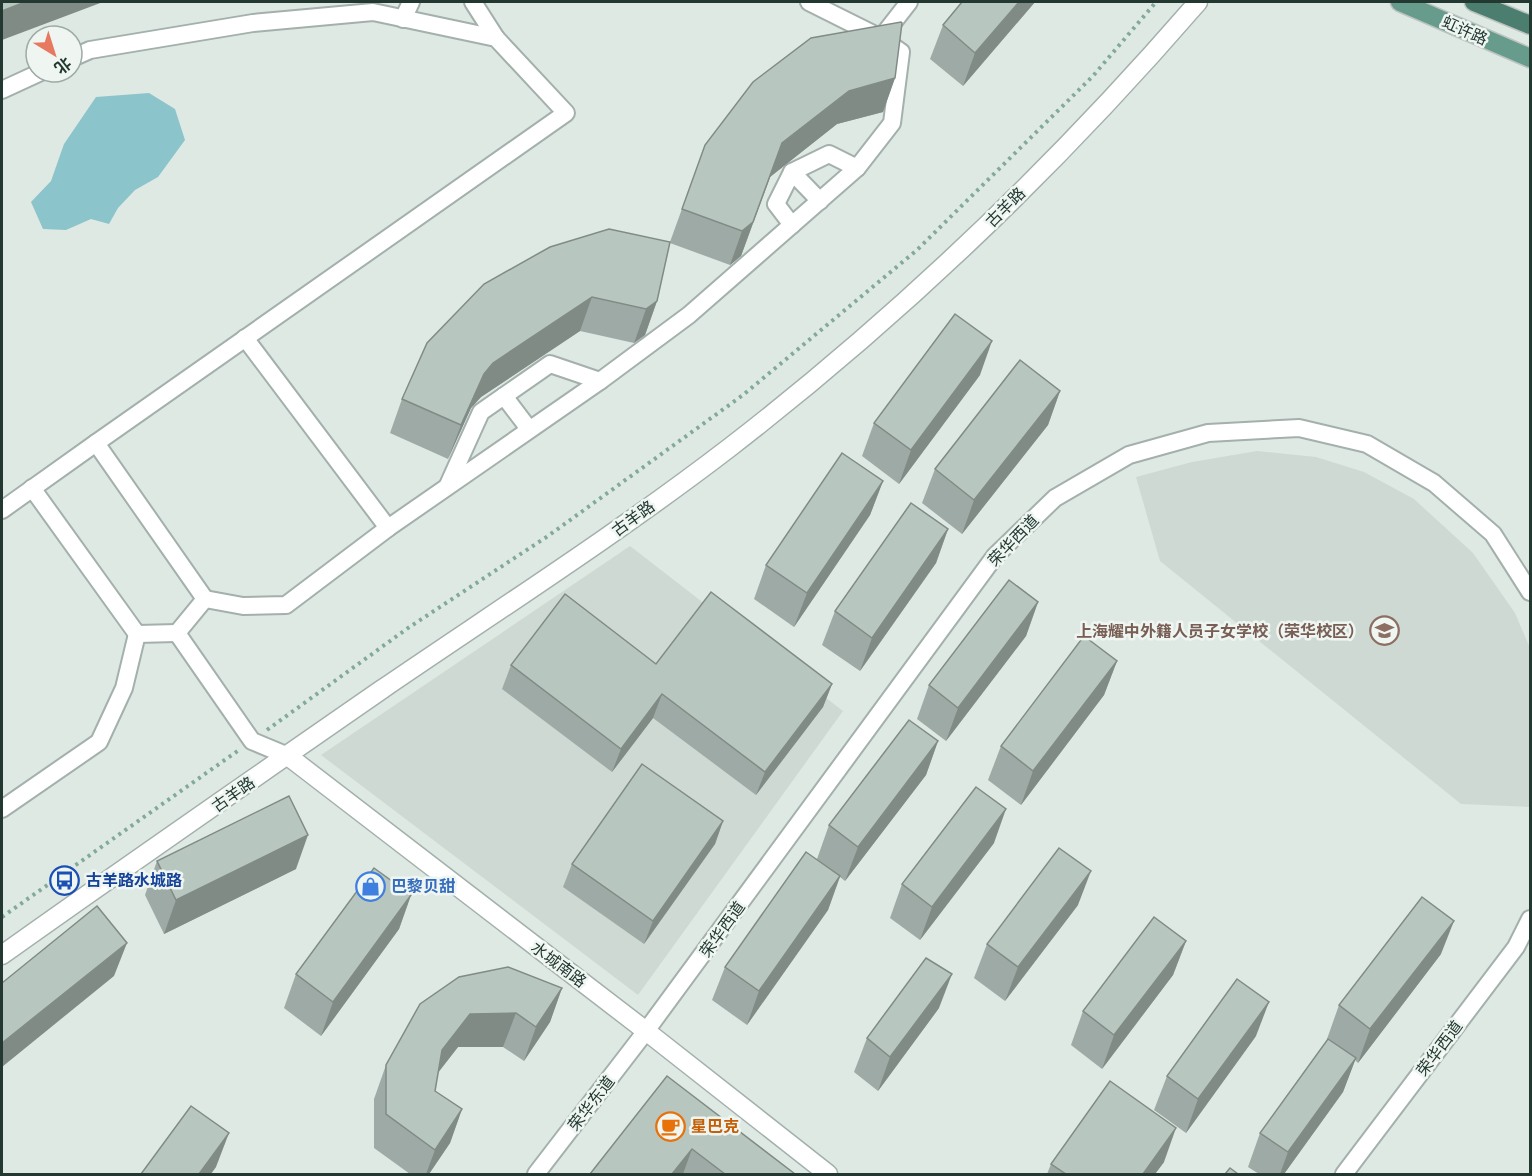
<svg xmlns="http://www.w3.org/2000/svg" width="1532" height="1176" viewBox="0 0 1532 1176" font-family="'Archivo Narrow','Noto Sans SC',sans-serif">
  <rect width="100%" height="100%" fill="#dfe9e4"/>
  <g fill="#ced9d3">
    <polygon points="1257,451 1316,457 1364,472 1414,499 1473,553 1515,613 1530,648 1530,807 1461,804 1160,561 1136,477 1192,462"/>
    <polygon points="630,546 843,711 638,995 321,755"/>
  </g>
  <polygon fill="#8bc4ca" points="149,93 175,109 185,140 158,177 135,190 118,208 109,224 91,219 66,230 43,229 31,202 51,181 64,144 96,97"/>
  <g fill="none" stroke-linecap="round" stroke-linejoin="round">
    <defs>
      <g id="minor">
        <polyline points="473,2 496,38"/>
        <polyline points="403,19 411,2"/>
        <polyline points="881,38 909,2"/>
        <polyline points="72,58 90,50 253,23 373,12 496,38 566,113 96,443 205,599 177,633 252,741 288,756"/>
        <polyline points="2,90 41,72"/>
        <polyline points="792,172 820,201"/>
        <polyline points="792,225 776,204 792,172 829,154 857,168"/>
        <polyline points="245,338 388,528"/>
        <polyline points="504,396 529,429"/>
        <polyline points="448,485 481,412 550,364 600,381"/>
        <polyline points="32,488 137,634 177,633"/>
        <polyline points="2,510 96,443"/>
        <polyline points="205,599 243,606 286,605 388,528 600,381 689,315 857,168 892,123 901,52 881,38 809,2"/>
        <polyline points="2,809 99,742 124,688 137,634"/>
        <polyline points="536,1174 646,1031 995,556 1055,498 1129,455 1208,433 1299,428 1367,444 1434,483 1493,534 1530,592"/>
        <polyline points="1344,1174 1516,947 1530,919"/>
      </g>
      <g id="tertiary">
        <polyline points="288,756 646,1031 828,1174"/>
        <path d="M2 955C127 866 254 778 381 690 498 610 617 534 729 448 900 316 1057 165 1198 2"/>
      </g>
      <polyline id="primary" points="1400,2 1530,58"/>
      <polyline id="trunk" points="1474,2 1530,25"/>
    </defs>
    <use href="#minor" stroke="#a3b0ab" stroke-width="20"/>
    <use href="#tertiary" stroke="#a3b0ab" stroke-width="21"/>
    <use href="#primary" stroke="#bdc3c1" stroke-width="21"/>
    <use href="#trunk" stroke="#bdc3c1" stroke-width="21"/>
    <g stroke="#82aa9b" stroke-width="4" stroke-dasharray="3 4.5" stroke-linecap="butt">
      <polyline points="267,730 408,628 548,536 743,395 917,250 1093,76 1156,2"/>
      <polyline points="2,917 239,750"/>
    </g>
    <use href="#minor" stroke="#fff" stroke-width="16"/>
    <use href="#tertiary" stroke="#fff" stroke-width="18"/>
    <use href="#primary" stroke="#679b8b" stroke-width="18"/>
    <use href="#trunk" stroke="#4c7e70" stroke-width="18"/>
  </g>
  <g fill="#9eaaa5">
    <polygon points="962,2 1035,2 963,86 930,59 943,25"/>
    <polygon points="895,78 883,112 837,124 770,177 741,256 730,265 670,243 657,301 645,335 634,343 580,331 481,397 471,408 448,459 390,433 402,399 670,242 705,145"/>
    <polygon points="980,375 899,484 862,456 874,423"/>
    <polygon points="1060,391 1048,425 962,534 922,503 935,469"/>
    <polygon points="883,481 870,515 794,627 754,599 766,565"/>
    <polygon points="948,529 936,563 860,671 822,645 835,611"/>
    <polygon points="1038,602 1026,636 946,741 917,719 929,685"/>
    <polygon points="1117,661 1104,695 1021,805 988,780 1001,746"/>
    <polygon points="656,664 832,684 823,707 756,795 653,718 612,772 502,689 511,665"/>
    <polygon points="938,741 926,775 845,881 840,877 828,910 747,1025 712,1000 725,967 817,859 829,825"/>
    <polygon points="723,821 715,844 644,944 563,887 572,864"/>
    <polygon points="994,843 920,940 890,918 902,884"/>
    <polygon points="157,861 296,869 164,934 145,895"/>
    <polygon points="411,895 399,929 321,1036 284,1008 296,974"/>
    <polygon points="1078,905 1005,1001 974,978 987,944"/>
    <polygon points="1186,941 1173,975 1102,1069 1071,1045 1083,1011"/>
    <polygon points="1441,954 1358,1063 1355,1060 1343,1092 1284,1174 1259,1174 1248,1167 1260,1133 1328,1039 1327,1039 1339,1005"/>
    <polygon points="562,988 550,1022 524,1061 503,1047 458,1047 438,1073 435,1091 462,1109 450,1143 429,1174 410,1174 374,1148 374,1099 386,1065"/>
    <polygon points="939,1008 878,1091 854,1072 867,1038"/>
    <polygon points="1256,1036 1186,1133 1154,1110 1167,1076"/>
    <polygon points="667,1076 795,1174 590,1174"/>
    <polygon points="1164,1162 1155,1174 1047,1174 1051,1164"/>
  </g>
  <g fill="#818b86">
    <polygon points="25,2 103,2 2,40 2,11"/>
    <polygon points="1019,2 1035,2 963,86 975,53"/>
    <polygon points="895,78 883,112 837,124 770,177 741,256 730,265 742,231 782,143 849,91"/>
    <polygon points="592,297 580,331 481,397 471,408 448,459 461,425 484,374 493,363"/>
    <polygon points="657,301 645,335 634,343 646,309"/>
    <polygon points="992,341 980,375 899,484 911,450"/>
    <polygon points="1060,391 1048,425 962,534 974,500"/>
    <polygon points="883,481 870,515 794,627 807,593"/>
    <polygon points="948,529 936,563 860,671 872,638"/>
    <polygon points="1038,602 1026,636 946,741 958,708"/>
    <polygon points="1117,661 1104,695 1021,805 1033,771"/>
    <polygon points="832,684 823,707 756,795 765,772"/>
    <polygon points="662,694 653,718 612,772 621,749"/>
    <polygon points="938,741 926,775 845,881 858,847"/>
    <polygon points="1006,809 994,843 920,940 932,907"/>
    <polygon points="723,821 715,844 644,944 653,921"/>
    <polygon points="308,835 296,869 164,934 176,900"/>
    <polygon points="1091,871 1078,905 1005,1001 1018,967"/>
    <polygon points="840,876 828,910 747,1025 759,991"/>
    <polygon points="411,895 399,929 321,1036 333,1002"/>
    <polygon points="1454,921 1441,954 1358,1063 1370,1029"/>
    <polygon points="1186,941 1173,975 1102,1069 1114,1035"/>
    <polygon points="127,943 114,976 2,1067 2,1043"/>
    <polygon points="952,974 939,1008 878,1091 890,1057"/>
    <polygon points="562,988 550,1022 524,1061 536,1027"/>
    <polygon points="1269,1002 1256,1036 1186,1133 1198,1099"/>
    <polygon points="516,1013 503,1047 458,1047 429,1084 442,1050 470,1014"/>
    <polygon points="1356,1058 1343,1092 1284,1174 1280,1174 1288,1152"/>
    <polygon points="462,1109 450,1143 429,1174 426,1174 435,1150"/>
    <polygon points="1176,1128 1164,1162 1155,1174 1143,1174"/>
    <polygon points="229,1133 216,1167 211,1174 199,1174"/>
    <polygon points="692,1149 683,1174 672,1174"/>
  </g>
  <g fill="#b8c6c0" stroke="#818b86" stroke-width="1.5">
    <polygon points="2,2 25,2 2,11"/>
    <polygon points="962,2 1019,2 975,53 943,25"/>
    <polygon points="901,22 902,23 895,78 849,91 782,143 753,222 742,231 682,209 705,145 753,82 811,38"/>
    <polygon points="609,229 670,242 657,301 646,309 592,297 493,363 484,374 461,425 402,399 427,343 484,284 550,247"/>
    <polygon points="955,314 992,341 911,450 874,423"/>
    <polygon points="1020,360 1060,391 974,500 935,469"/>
    <polygon points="842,453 883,481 807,593 766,565"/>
    <polygon points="911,503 948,529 872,638 835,611"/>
    <polygon points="1009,580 1038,602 958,708 929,685"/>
    <polygon points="711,592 832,684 765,772 662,694 621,749 511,665 565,594 656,664"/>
    <polygon points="1084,636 1117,661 1033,771 1001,746"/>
    <polygon points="909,720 938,741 858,847 829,825"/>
    <polygon points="642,764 723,821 653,921 572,864"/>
    <polygon points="976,787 1006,809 932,907 902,884"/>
    <polygon points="289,796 308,835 176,900 157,861"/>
    <polygon points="1059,848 1091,871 1018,967 987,944"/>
    <polygon points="806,852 840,876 759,991 725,967"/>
    <polygon points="374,868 411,895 333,1002 296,974"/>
    <polygon points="1422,897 1454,921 1370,1029 1339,1005"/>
    <polygon points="97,906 127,943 2,1043 2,983"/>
    <polygon points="1154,917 1186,941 1114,1035 1083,1011"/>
    <polygon points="926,958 952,974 890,1057 867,1038"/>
    <polygon points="508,967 562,988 536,1027 516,1013 470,1014 442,1050 435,1091 462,1109 435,1150 386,1114 386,1065 420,1004 459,977"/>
    <polygon points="1237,979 1269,1002 1198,1099 1167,1076"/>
    <polygon points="1328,1039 1356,1058 1288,1152 1260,1133"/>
    <polygon points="667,1076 795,1174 725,1174 692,1149 672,1174 590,1174"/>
    <polygon points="1110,1081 1176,1128 1143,1174 1066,1174 1051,1164"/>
    <polygon points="191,1106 229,1133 199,1174 141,1174"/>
    <polygon points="1230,1168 1238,1174 1225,1174"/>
  </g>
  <defs>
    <symbol id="school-ring" viewBox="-11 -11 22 22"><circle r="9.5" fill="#eff6f2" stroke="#8d6e63" stroke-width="1.5"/><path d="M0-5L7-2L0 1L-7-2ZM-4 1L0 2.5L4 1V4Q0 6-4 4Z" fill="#8d6e63"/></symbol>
    <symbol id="bus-ring" viewBox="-11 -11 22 22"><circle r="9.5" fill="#eff6f2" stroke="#1a4fb4" stroke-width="1.5"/><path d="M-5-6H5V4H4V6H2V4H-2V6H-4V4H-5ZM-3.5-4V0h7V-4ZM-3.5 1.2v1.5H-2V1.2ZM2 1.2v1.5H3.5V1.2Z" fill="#1a4fb4"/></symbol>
    <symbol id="shop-ring" viewBox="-11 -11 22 22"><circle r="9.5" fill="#eff6f2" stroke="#3f7fe0" stroke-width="1.5"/><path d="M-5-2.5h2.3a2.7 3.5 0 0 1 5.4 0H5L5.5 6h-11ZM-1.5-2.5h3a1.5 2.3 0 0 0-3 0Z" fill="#3f7fe0"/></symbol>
    <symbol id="cafe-ring" viewBox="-11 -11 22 22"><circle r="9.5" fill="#eff6f2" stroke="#e8710a" stroke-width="1.5"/><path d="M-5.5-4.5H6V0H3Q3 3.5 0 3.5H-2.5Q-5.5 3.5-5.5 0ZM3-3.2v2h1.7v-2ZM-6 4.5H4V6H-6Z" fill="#e8710a"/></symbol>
  </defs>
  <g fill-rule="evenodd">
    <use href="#school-ring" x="1368" y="614" width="33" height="33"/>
    <use href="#bus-ring" x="48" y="864" width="33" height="33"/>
    <use href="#shop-ring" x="354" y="870" width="33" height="33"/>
    <use href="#cafe-ring" x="654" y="1110" width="33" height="33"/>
  </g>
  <g text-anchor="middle" stroke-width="5" stroke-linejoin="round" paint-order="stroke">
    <g font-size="16" fill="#223831" stroke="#eff6f2">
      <text transform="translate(1465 30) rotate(24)" y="6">虹许路</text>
      <text transform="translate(1005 207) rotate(-45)" y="6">古羊路</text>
      <text transform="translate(633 518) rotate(-36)" y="6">古羊路</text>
      <text transform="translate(1013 540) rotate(-46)" y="6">荣华西道</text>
      <text transform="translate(233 794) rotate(-35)" y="6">古羊路</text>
      <text transform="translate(722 929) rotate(-54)" y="6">荣华西道</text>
      <text transform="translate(559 964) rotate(37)" y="6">水城南路</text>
      <text transform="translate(1439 1048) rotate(-53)" y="6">荣华西道</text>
      <text transform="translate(591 1103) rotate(-52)" y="6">荣华东道</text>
    </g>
    <g font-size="16" font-weight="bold" fill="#785e54" stroke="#eff6f2" text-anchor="end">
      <text x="1364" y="637">上海耀中外籍人员子女学校（荣华校区）</text>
    </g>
    <g font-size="16" font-weight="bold" fill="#164399" stroke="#eff6f2" text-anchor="start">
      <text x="86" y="886">古羊路水城路</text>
    </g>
    <g font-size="16" font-weight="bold" fill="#366cbe" stroke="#eff6f2" text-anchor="start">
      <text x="391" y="892">巴黎贝甜</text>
    </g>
    <g font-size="16" font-weight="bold" fill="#c56008" stroke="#eff6f2" text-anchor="start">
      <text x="691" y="1132">星巴克</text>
    </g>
  </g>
  <rect width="1532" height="1176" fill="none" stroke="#223831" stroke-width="6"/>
  <g transform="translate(54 54) rotate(142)"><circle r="28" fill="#eff6f2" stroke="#9daaa5" stroke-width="1.5"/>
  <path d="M0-4.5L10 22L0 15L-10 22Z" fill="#e67960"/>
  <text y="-9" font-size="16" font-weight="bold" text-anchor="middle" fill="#223831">北</text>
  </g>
</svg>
